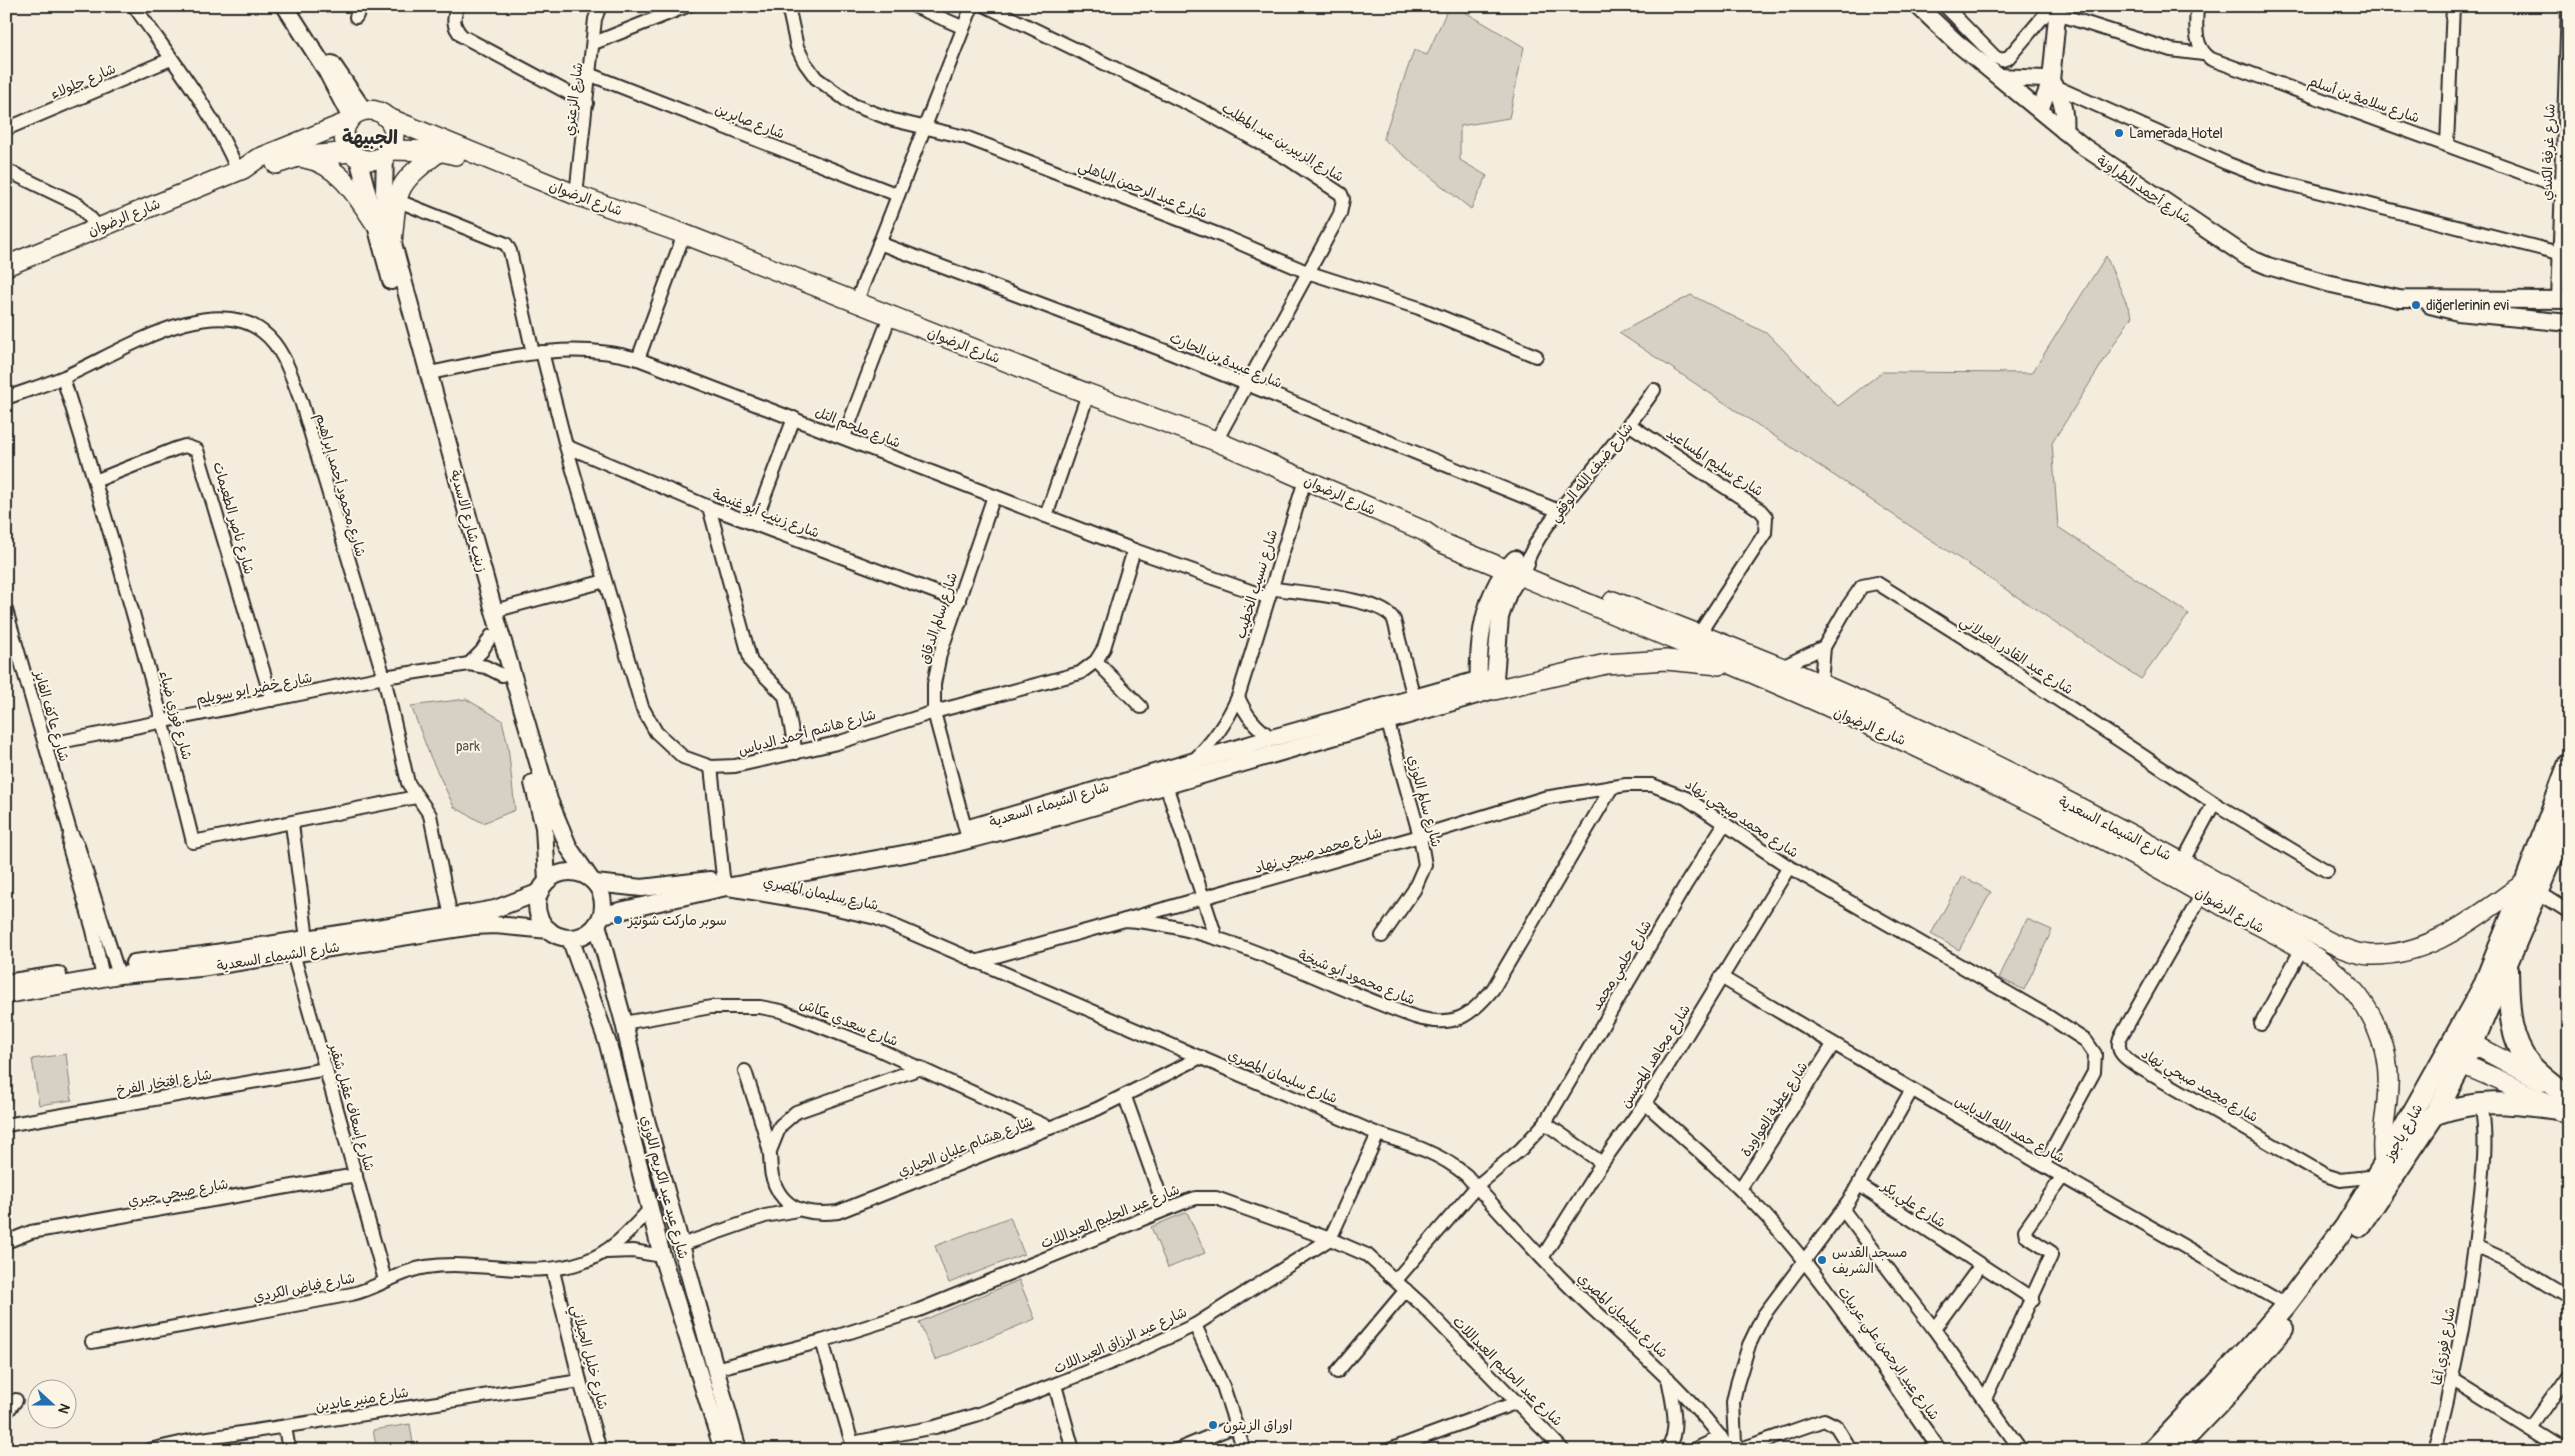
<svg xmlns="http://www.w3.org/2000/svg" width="2575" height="1456" viewBox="0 0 2575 1456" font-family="Pangolin,'Playpen Sans Arabic',sans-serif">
  <rect width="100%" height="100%" fill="#f4edde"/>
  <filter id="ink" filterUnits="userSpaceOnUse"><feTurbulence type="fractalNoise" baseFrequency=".02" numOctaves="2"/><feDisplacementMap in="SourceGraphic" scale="10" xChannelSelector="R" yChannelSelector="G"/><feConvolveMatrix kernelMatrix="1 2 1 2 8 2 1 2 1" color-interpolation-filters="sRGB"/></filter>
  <g filter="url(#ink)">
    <g fill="#d6d1c4" stroke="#807e78">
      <polygon points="1449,6 1455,6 1524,47 1509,118 1460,126 1460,160 1487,176 1471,209 1383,139 1414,50 1427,55"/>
      <polygon points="2106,256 2132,316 2052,443 2058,527 2189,614 2141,679 1619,333 1691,295 1768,334 1838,406 1882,372 2032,373"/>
      <polygon points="466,699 502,720 508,746 515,810 483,823 454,807 430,756 411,706"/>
      <polygon points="1963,876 1991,892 1959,950 1931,934"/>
      <polygon points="2027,919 2052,930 2024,990 1999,978"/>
      <polygon points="66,1054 72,1100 39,1105 32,1059"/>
      <polygon points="1187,1212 1205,1253 1168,1268 1151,1227"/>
      <polygon points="1010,1217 1024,1254 949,1283 935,1246"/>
      <polygon points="1019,1280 1035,1319 935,1360 919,1322"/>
      <polygon points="410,1424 414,1450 377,1450 373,1430"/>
    </g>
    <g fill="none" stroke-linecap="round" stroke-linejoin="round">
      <defs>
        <g id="minor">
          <path d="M134 6C172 60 213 111 238 171"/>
          <path d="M458 6C453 18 452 26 462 36L587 103"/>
          <polyline points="788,6 797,47 805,63 816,78 853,105 893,120 965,137 1230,239 1307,272 1419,308 1536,356"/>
          <polyline points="914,6 962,27"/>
          <polyline points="986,6 1205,112 1287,158 1341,194 1343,199 1340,214 1216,441"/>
          <polyline points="1945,6 1995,57 2002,60 2008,58 2048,11 2171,50 2203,54"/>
          <path d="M2197 6C2196 25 2193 47 2211 59L2561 187"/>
          <polyline points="356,17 361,6"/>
          <polyline points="594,43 687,6"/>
          <polyline points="591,75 898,195"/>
          <polyline points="2054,86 2226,163 2265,178 2559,253"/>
          <polyline points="6,129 171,59"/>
          <polyline points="2447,144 2453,6"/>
          <polyline points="6,170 79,205 98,227"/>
          <polyline points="576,195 595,19 600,6"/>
          <polyline points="396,200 506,244 510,251 533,353"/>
          <polyline points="879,243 1163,350 1559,511"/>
          <polyline points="2558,300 2568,6"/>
          <polyline points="856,303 972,6"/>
          <polyline points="542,352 566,446 642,707 656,732 683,757 711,767 735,766 837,743 934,712 1080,673 1096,661 1104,648 1134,550"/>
          <polyline points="638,359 684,234"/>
          <path d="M429 373C501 359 566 339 638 359L1134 550 1267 597"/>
          <path d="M63 378C111 531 155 686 193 842L416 797"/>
          <path d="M6 398C25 391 45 385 64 377 116 355 210 290 263 332 284 348 292 378 301 401L384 677 408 783 430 815 451 917"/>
          <polyline points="1630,425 1760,510 1766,517 1765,533 1699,634"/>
          <polyline points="844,437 890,316"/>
          <polyline points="566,446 709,507 959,601"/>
          <polyline points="95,481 175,449 185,446 197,450 272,700"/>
          <polyline points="709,507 751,662 785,696 796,753"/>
          <polyline points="1046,516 1088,394"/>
          <polyline points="754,524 794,418"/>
          <path d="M1526 564C1538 532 1564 505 1585 479 1609 450 1633 421 1654 390"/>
          <path d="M1270 588C1295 593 1383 597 1394 620L1414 698"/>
          <polyline points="6,610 70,831 78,846 119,975"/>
          <polyline points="494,611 605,581"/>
          <polyline points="1096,661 1141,707"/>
          <polyline points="469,664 482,651 491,636"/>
          <polyline points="1782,667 1824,647"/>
          <polyline points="1821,683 1824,647 1846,609 1862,586 1877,583 1974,644 2214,803 2327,871"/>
          <path d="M1238 697C1246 715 1255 727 1272 738"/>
          <polyline points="45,745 384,677 469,664 486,667 502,675"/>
          <path d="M1194 760C1214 741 1227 722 1238 697L1305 480"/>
          <path d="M711 767 723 877 728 889 806 902 876 918 1378 1134C1410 1144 1440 1153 1466 1175 1499 1212 1532 1249 1567 1284 1622 1339 1685 1386 1730 1450"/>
          <polyline points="1166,785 1216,937"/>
          <polyline points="292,824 307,939"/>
          <polyline points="70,831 69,847 93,930 103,978"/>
          <polyline points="968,839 934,712 934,684 940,654 994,496"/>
          <polyline points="2182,863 2214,803"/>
          <polyline points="2539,893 2569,912"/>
          <path d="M2202 894 2120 1038C2115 1052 2126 1059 2137 1066L2325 1175 2341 1180 2377 1176"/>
          <polyline points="1125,920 1420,836 1544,798 1626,785 1652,785 1686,798 1789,867 2046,1015 2086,1041 2095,1054 2094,1072 2044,1164"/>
          <polyline points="1382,936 1414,890 1425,865 1420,836 1388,723"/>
          <polyline points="291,946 385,1280"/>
          <path d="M975 962 1125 920C1228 927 1319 984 1415 1017 1453 1028 1469 1018 1493 989L1612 787"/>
          <path d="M1721 977C1908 1089 2097 1196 2286 1305"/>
          <polyline points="624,1023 711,1007 760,1007 781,1011 871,1046 1050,1128"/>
          <polyline points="2261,1024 2301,950"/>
          <path d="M745 1071C753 1097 763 1123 769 1149 771 1158 770 1167 772 1176 781 1210 807 1216 838 1212L1097 1109 1201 1057"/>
          <polyline points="1125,1097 1165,1209"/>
          <path d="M1645 1103C1689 1143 1736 1182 1775 1226 1836 1296 1886 1375 1940 1450"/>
          <polyline points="1545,1123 1602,1163"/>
          <polyline points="6,1125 326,1069"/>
          <polyline points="770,1151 780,1126 796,1112 921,1068"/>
          <polyline points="1859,1185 2033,1299"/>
          <polyline points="1740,1189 1833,1045"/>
          <polyline points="1843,1210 1934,1329 2021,1450"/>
          <polyline points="6,1242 31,1232 356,1175"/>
          <polyline points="681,1245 765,1216 797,1210"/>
          <polyline points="2475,1246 2506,1260 2569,1298"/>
          <polyline points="606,1252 633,1251 662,1256"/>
          <polyline points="1542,1258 1602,1163 1645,1103 1789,867"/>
          <polyline points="553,1271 580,1381 600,1450"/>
          <polyline points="1396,1280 1477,1186 1521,1149 1545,1123 1686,884 1725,823"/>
          <polyline points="1195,1325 1223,1386 1244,1450"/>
          <polyline points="1934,1329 1981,1265"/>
          <polyline points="822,1341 854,1450"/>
          <path d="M92 1342C179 1326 266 1311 352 1294 378 1288 399 1271 426 1267 479 1259 531 1280 583 1262 611 1253 631 1230 650 1209"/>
          <polyline points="715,1369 822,1341 919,1310 1187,1201 1196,1198 1216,1198 1330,1239 1367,1255 1422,1305 1563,1450"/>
          <polyline points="1337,1372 1406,1290"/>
          <polyline points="2453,1380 2565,1450"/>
          <polyline points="1055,1385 1073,1450"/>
          <polyline points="1985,1399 2051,1256 2051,1252 2026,1236 2025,1230 2063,1176"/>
          <polyline points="6,1413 16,1400"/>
          <polyline points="285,1427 289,1450"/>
          <polyline points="2531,1428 2569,1374"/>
          <polyline points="852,1443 935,1427 979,1414 1130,1355 1195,1325 1330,1239 1378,1134"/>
          <polyline points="149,1450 189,1441 580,1381"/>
          <polyline points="1177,1450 1235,1426"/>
          <polyline points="1389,1450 1518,1402"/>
          <path d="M1667 1450C1681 1429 1672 1401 1668 1378"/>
          <polyline points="1694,1450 1721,1437"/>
          <polyline points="1732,1450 1735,1443 1733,1402 1737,1384 1749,1345 1763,1316 1849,1201 1911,1091"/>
          <polyline points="1738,1450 1824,1420 1836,1426 1851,1450"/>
          <path d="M2435 1450C2455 1371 2471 1291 2479 1210 2483 1174 2488 1139 2481 1103"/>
        </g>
        <g id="tertiary">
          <polyline points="285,6 326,70 351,118"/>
          <polyline points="1918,6 1957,43 2084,147 2247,257 2268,266 2327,283 2399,299 2569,300"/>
          <polyline points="332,64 364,111"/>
          <polyline points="1999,77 2045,79"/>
          <path d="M2051 81C2062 98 2066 111 2064 131"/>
          <polyline points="2040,110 2051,81 2058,6"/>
          <polyline points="385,154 384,192 389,229 494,611 549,800 569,848 589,877"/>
          <polyline points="358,158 391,281"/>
          <polyline points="2430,305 2458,312 2569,323"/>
          <path d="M1479 691C1477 646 1482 592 1515 559"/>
          <polyline points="533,783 544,827 547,881"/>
          <polyline points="969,828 1272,738 1478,680 1495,678"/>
          <circle cx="570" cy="905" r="33"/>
          <polyline points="595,883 642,888 710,880"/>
          <polyline points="602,915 726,887 941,847 1058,817 1494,690 1500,617 1508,593 1526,564"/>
          <polyline points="597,924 624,1023 645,1116 738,1450"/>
          <polyline points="570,938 608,1044 662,1256 723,1450"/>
          <polyline points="134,963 203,955 467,914 495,909 540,892"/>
          <polyline points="6,983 58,975"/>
          <polyline points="6,995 119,975 200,968 473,926 495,925 549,930"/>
        </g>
        <g id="secondary">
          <circle cx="369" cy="135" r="25"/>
          <path d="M386 117 576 195 684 234 1086 393 1216 441 1424 531 1440 542C1704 652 1971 759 2218 903 2265 931 2325 952 2358 996 2377 1021 2390 1055 2388 1086 2387 1113 2380 1138 2384 1164"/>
          <polyline points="389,150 440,151 456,155"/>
          <path d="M304 158C339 164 357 196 375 223"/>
          <polyline points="276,164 298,157 351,152"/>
          <path d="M392 243C397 187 395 185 440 151"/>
          <polyline points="6,266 243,169 257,159 348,122"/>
          <path d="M1613 601C1733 647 1853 694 1968 752 2041 787 2114 825 2185 864 2223 886 2262 907 2301 927 2323 938 2346 954 2371 955 2433 956 2477 915 2525 883"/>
          <polyline points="1494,690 1606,664 1666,660 1719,665"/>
          <polyline points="2460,1037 2544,1082"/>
          <polyline points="2448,1058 2499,1080 2569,1115"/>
        </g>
        <g id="primary">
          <path d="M2508 970C2509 1001 2508 1039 2530 1064 2540 1076 2554 1085 2566 1095"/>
          <path d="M2435 1114C2483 1098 2510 1103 2558 1109"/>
          <polyline points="2360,1226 2435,1114 2473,1043 2569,818"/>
          <polyline points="2153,1450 2250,1347 2286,1305 2345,1227 2384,1164 2483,987 2525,883 2569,763"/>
          <polyline points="2174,1450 2222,1400 2283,1329"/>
        </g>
      </defs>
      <use href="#minor" stroke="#2b2b2b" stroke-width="16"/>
      <use href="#tertiary" stroke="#2b2b2b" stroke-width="20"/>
      <use href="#secondary" stroke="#2b2b2b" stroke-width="22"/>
      <use href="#primary" stroke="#2b2b2b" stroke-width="24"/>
      <use href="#minor" stroke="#fcf5e5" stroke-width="12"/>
      <use href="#tertiary" stroke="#fcf5e5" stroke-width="16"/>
      <use href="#secondary" stroke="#fcf5e5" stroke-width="19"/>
      <use href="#primary" stroke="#fcf5e5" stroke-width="20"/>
    </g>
  </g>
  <g fill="#1f6fb2" stroke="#fcf5e5" stroke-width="2">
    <circle cx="2119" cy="133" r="5"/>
    <circle cx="2416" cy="305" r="5"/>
    <circle cx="618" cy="920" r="5"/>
    <circle cx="1822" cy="1260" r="5"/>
    <circle cx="1213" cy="1425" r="5"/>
  </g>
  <g text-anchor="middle" stroke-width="4" stroke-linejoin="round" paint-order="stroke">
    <g font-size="14" fill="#2b2b2b" stroke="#fcf5e5">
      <text transform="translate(83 81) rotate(-23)" y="5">شارع جلولاء</text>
      <text transform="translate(573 99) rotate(-83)" y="5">شارع الزعتري</text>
      <text transform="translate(2364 99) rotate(19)" y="5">شارع سلامة بن أسلم</text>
      <text transform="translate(750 121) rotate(21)" y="5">شارع صابرين</text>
      <text transform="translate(1283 142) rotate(31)" y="5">شارع الزبير بن عبد المطلب</text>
      <text transform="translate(2548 152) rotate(-88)" y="5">شارع غرفة الكندي</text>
      <text transform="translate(1143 189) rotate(21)" y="5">شارع عبد الرحمن الباهلي</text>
      <text transform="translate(2144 189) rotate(34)" y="5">شارع أحمد الطراونة</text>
      <text transform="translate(586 198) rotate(20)" y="5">شارع الرضوان</text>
      <text transform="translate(124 217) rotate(-22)" y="5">شارع الرضوان</text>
      <text transform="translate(964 345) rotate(21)" y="5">شارع الرضوان</text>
      <text transform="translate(1226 360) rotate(23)" y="5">شارع عبيدة بن الحارث</text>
      <text transform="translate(858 427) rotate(21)" y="5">شارع ملحم التل</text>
      <text transform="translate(1715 462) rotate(33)" y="5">شارع سليم المساعيد</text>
      <text transform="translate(1591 472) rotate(-51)" y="5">شارع ضيف الله الوقفي</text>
      <text transform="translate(341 485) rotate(74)" y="5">شارع محمود أحمد إبراهيم</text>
      <text transform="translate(1340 495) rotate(24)" y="5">شارع الرضوان</text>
      <text transform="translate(766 513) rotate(21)" y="5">شارع زينب أبو غنيمة</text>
      <text transform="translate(234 518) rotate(74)" y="5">شارع ناصر الطعيمات</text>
      <text transform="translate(469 521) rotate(75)" y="5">زينب شارع الاسدية</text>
      <text transform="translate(1256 584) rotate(-73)" y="5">شارع نسيب الخطيب</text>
      <text transform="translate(938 618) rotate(-72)" y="5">شارع سالم الدقاق</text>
      <text transform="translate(2017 655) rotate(33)" y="5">شارع عبد القادر العدلاني</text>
      <text transform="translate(254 688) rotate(-11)" y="5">شارع خضر ابو سويلم</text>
      <text transform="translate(176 715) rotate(75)" y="5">شارع فوزي ضياء</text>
      <text transform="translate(52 716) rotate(74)" y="5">شارع عاكف الفايز</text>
      <text transform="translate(1870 726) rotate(23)" y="5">شارع الرضوان</text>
      <text transform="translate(807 732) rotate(-15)" y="5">شارع هاشم أحمد الدباس</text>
      <text transform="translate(1425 801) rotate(75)" y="5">شارع سالم اللوزي</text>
      <text transform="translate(1049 804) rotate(-17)" y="5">شارع الشيماء السعدية</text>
      <text transform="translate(1742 818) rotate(33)" y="5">شارع محمد صبحي نهاد</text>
      <text transform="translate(2115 828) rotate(27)" y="5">شارع الشيماء السعدية</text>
      <text transform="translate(1318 850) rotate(-16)" y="5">شارع محمد صبحي نهاد</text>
      <text transform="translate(821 893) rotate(12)" y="5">شارع سليمان المصري</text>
      <text transform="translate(2230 910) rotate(30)" y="5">شارع الرضوان</text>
      <text transform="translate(278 956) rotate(-9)" y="5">شارع الشيماء السعدية</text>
      <text transform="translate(1621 965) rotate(-59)" y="5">شارع حلمي محمد</text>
      <text transform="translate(1357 977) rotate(22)" y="5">شارع محمود أبو شيخة</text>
      <text transform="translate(849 1022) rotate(22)" y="5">شارع سعدي عكاش</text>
      <text transform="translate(1655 1056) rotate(-58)" y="5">شارع مجاهد المحيسن</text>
      <text transform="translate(1283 1076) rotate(23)" y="5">شارع سليمان المصري</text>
      <text transform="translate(164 1082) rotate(-10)" y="5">شارع افتخار الفرخ</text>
      <text transform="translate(2200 1085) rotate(30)" y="5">شارع محمد صبحي نهاد</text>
      <text transform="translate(352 1107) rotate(74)" y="5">شارع إسعاف عقيل شقير</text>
      <text transform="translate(1774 1109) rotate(-57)" y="5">شارع عطية العواودة</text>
      <text transform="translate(2010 1129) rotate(29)" y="5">شارع حمد الله الدباس</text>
      <text transform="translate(2403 1132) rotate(-60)" y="5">شارع ياجوز</text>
      <text transform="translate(965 1146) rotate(-21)" y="5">شارع هشام عليان الحياري</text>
      <text transform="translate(665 1187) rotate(75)" y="5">شارع عيد عبد الكريم اللوزي</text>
      <text transform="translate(178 1192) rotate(-10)" y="5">شارع صبحي جبري</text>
      <text transform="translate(1914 1204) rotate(33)" y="5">شارع علي بكر</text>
      <text transform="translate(1110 1216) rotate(-22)" y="5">شارع عبد الحليم العبداللات</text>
      <text transform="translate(304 1287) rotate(-11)" y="5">شارع فياض الكردي</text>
      <text transform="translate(1623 1315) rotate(43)" y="5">شارع سليمان المصري</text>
      <text transform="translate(1120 1340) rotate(-24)" y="5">شارع عبد الرزاق العبداللات</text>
      <text transform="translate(2443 1346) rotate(-80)" y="5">شارع فوزي آغا</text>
      <text transform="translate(1889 1353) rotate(54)" y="5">شارع عبد الرحمن علي عربيات</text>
      <text transform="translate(590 1357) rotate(75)" y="5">شارع خليل الجيلاني</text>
      <text transform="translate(1508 1371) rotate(45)" y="5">شارع عبد الحليم العبداللات</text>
      <text transform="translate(362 1399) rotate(-9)" y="5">شارع منير عابدين</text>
    </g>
    <g font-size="14" fill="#2b2b2b" stroke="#fcf5e5" text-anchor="start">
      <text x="2129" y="138">Lamerada Hotel</text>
      <text x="2426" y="310">diğerlerinin evi</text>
      <text x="628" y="925">سوبر ماركت شونيز</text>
      <text x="1832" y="1257">مسجد القدس<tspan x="1832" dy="16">الشريف</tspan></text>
      <text x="1223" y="1430">اوراق الزيتون</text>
    </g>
    <g font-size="14" fill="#565451" stroke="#fcf5e5">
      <text x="468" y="751">park</text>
    </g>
    <g font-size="19" font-weight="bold" fill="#2b2b2b" stroke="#fcf5e5">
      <text x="370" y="144">الجبيهة</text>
    </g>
  </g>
  <rect width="2575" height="1456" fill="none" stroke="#fcf5e5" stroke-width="25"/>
  <rect x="12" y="12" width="2550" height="1431" fill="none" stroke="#2b2b2b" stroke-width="2" filter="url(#ink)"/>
  <g transform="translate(52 1404) rotate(111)"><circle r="24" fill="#fcf5e5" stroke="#a8a49b"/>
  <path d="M0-4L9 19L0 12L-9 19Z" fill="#1f6fb2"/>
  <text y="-8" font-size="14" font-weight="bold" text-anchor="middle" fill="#2b2b2b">N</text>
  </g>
</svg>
